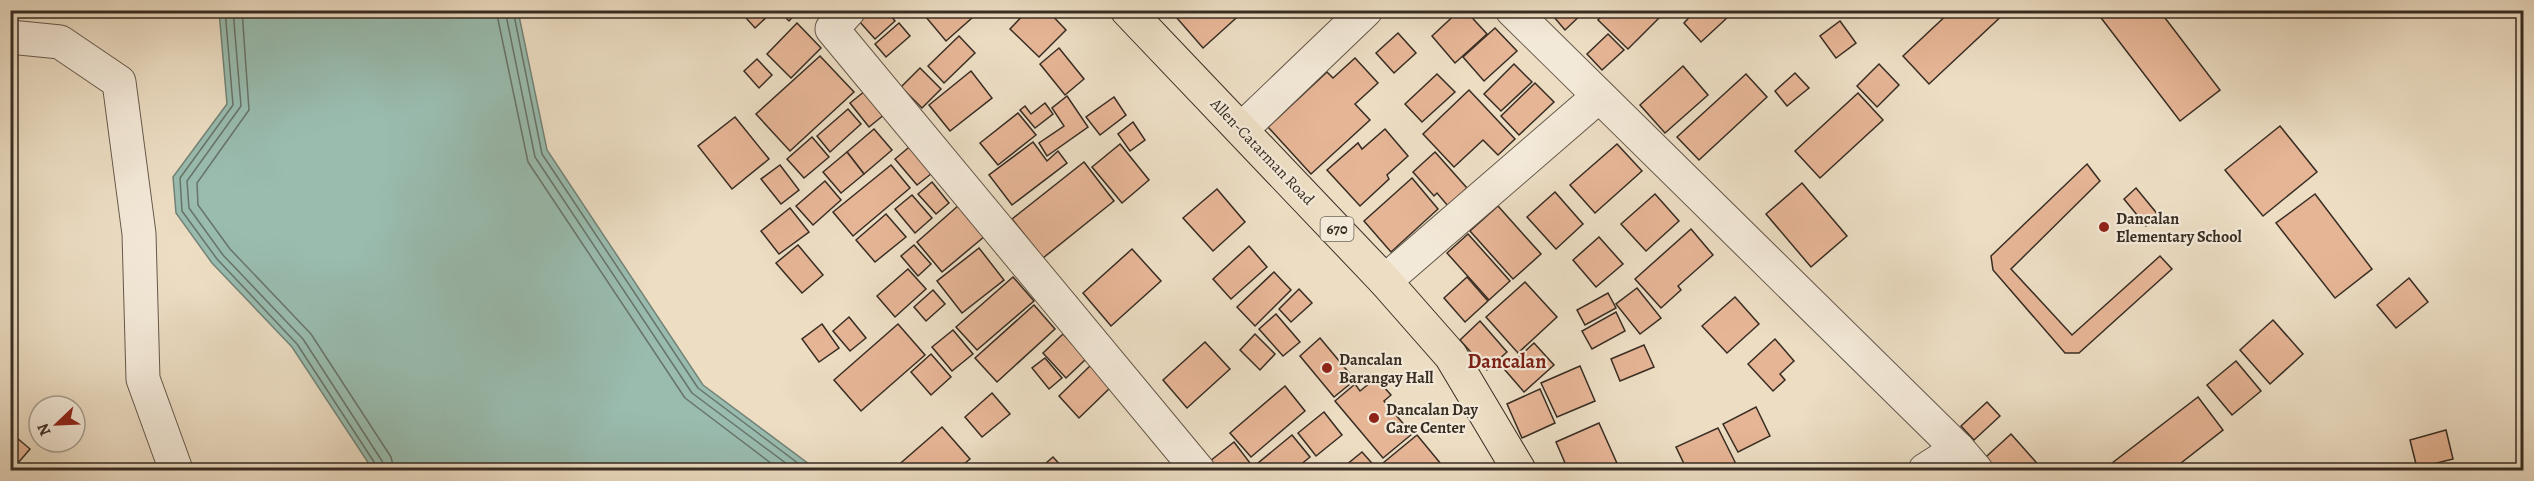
<svg xmlns="http://www.w3.org/2000/svg" width="2534" height="481" viewBox="0 0 2534 481" font-family="Alegreya,serif">
  <rect width="100%" height="100%" fill="#ecddc3"/>
  <filter id="stains"><feTurbulence type="fractalNoise" baseFrequency=".00333" numOctaves="4"/><feColorMatrix values="0 0 0 0 .2 0 0 0 0 .09 0 0 0 0 .02 0 0 0 .5 -.17"/></filter>
  <radialGradient id="worn" r=".72"><stop offset=".6" stop-color="#630" stop-opacity="0"/><stop offset="1" stop-color="#630" stop-opacity=".3"/></radialGradient>
  <polygon fill="#99bcaf" stroke="#728377" stroke-width="1.5" points="219,11 518,11 547,150 703,385 817,470 373,470 292,347 212,263 176,213 173,177 227,104"/>
  <g fill="none" stroke-linecap="round" stroke-linejoin="round">
    <g stroke="#687469" stroke-width="1.5">
      <polyline points="225,10 233,105 180,178 182,211 217,259 297,344 376,465 377,470"/>
      <polyline points="233,10 241,106 187,181 189,208 223,255 303,339 382,461 385,470"/>
      <polyline points="242,10 249,110 197,183 198,205 230,249 311,334 391,457 394,470"/>
      <polyline points="496,10 528,162 685,398 780,470"/>
      <polyline points="505,10 535,157 692,393 795,470"/>
      <polyline points="513,10 542,154 698,388 807,470"/>
    </g>
  </g>
  <g fill="#e6b596" stroke="#382d23" stroke-width="1.5">
    <polygon points="739,10 774,10 755,28"/>
    <polygon points="778,10 799,10 789,21"/>
    <polygon points="886,10 895,21 875,39 850,11"/>
    <polygon points="920,10 981,10 946,41"/>
    <polygon points="1028,10 1047,10 1066,30 1039,57 1010,29"/>
    <polygon points="1170,10 1245,10 1203,48"/>
    <polygon points="1460,10 1465,10 1487,34 1455,63 1432,36"/>
    <polygon points="1548,10 1586,10 1565,30"/>
    <polygon points="1607,10 1656,10 1661,16 1628,49 1598,20"/>
    <polygon points="1722,10 1728,17 1701,42 1684,23 1696,10"/>
    <polygon points="1952,10 2008,10 1929,84 1903,56"/>
    <polygon points="2095,10 2159,10 2220,90 2180,121"/>
    <polygon points="1840,21 1856,43 1836,58 1820,36"/>
    <polygon points="797,23 821,48 791,78 767,54"/>
    <polygon points="899,23 910,36 886,57 875,44"/>
    <polygon points="1495,28 1517,51 1484,81 1463,57"/>
    <polygon points="1398,33 1416,53 1394,73 1376,53"/>
    <polygon points="1608,34 1624,50 1602,70 1587,54"/>
    <polygon points="959,36 975,53 944,83 928,66"/>
    <polygon points="1059,48 1084,79 1065,95 1040,64"/>
    <polygon points="820,56 854,92 790,151 756,114"/>
    <polygon points="1355,58 1378,83 1355,104 1370,120 1311,174 1268,127 1327,72 1333,78"/>
    <polygon points="757,59 772,75 759,88 744,71"/>
    <polygon points="1514,64 1532,82 1501,111 1484,94"/>
    <polygon points="1879,64 1899,85 1877,107 1857,86"/>
    <polygon points="1683,66 1708,95 1665,133 1640,105"/>
    <polygon points="920,68 941,89 922,108 901,87"/>
    <polygon points="971,71 992,98 950,131 929,105"/>
    <polygon points="1795,73 1809,88 1787,106 1775,91"/>
    <polygon points="1437,74 1455,92 1422,122 1405,104"/>
    <polygon points="1746,74 1767,97 1699,160 1677,137"/>
    <polygon points="1535,83 1554,102 1519,135 1501,116"/>
    <polygon points="1469,90 1515,139 1498,155 1483,140 1454,167 1423,134"/>
    <polygon points="865,91 885,114 869,127 850,103"/>
    <polygon points="1858,93 1883,120 1820,178 1795,151"/>
    <polygon points="1067,96 1088,127 1047,156 1039,143 1064,126 1052,108"/>
    <polygon points="1114,97 1126,115 1100,135 1086,117"/>
    <polygon points="1045,103 1053,114 1035,128 1020,110 1025,106 1031,114"/>
    <polygon points="848,109 861,124 830,152 817,136"/>
    <polygon points="1018,113 1036,135 998,165 980,143"/>
    <polygon points="735,117 769,159 732,189 698,146"/>
    <polygon points="1133,122 1145,140 1130,151 1118,134"/>
    <polygon points="2280,126 2317,172 2263,216 2225,170"/>
    <polygon points="874,129 892,150 864,174 847,152"/>
    <polygon points="1385,129 1408,156 1387,175 1389,179 1360,206 1327,170 1358,143 1362,149"/>
    <polygon points="812,137 829,157 804,178 787,159"/>
    <polygon points="1033,142 1047,161 1058,151 1067,163 1012,205 989,175"/>
    <polygon points="914,143 936,170 917,185 895,159"/>
    <polygon points="1120,144 1149,180 1122,203 1092,167"/>
    <polygon points="1617,144 1642,171 1595,213 1570,185"/>
    <polygon points="847,152 864,174 841,193 823,172"/>
    <polygon points="1435,152 1467,188 1448,206 1437,193 1434,196 1413,172"/>
    <polygon points="1084,162 1114,201 1043,258 1012,219"/>
    <polygon points="2087,164 2100,181 2011,269 2072,335 2160,256 2172,269 2079,353 2065,353 1993,270 1991,256"/>
    <polygon points="780,165 799,190 781,204 761,179"/>
    <polygon points="891,165 910,188 853,236 833,212"/>
    <polygon points="1412,178 1438,209 1391,252 1364,221"/>
    <polygon points="825,181 841,200 813,225 796,206"/>
    <polygon points="932,182 949,203 936,214 918,194"/>
    <polygon points="1802,183 1847,236 1811,267 1766,214"/>
    <polygon points="2136,188 2159,216 2146,226 2124,199"/>
    <polygon points="1217,189 1245,222 1213,251 1183,218"/>
    <polygon points="1555,192 1583,224 1556,249 1527,217"/>
    <polygon points="1655,194 1679,221 1646,251 1621,224"/>
    <polygon points="2315,194 2372,269 2335,298 2276,223"/>
    <polygon points="912,195 932,218 915,233 895,209"/>
    <polygon points="959,205 985,236 942,272 917,242"/>
    <polygon points="1498,206 1541,254 1513,279 1470,231"/>
    <polygon points="790,208 809,232 779,254 761,231"/>
    <polygon points="886,214 906,237 875,262 856,240"/>
    <polygon points="1691,229 1713,255 1678,286 1681,290 1661,308 1635,279"/>
    <polygon points="1468,234 1510,281 1489,300 1447,253"/>
    <polygon points="1599,237 1623,264 1596,287 1573,260"/>
    <polygon points="798,245 823,275 802,293 776,263"/>
    <polygon points="914,245 931,264 918,276 901,256"/>
    <polygon points="1249,246 1267,267 1231,299 1213,279"/>
    <polygon points="979,248 1004,280 962,313 937,281"/>
    <polygon points="1132,249 1161,281 1111,326 1083,293"/>
    <polygon points="908,269 926,289 895,317 877,296"/>
    <polygon points="1274,272 1291,290 1255,326 1237,307"/>
    <polygon points="1013,277 1034,301 977,350 956,327"/>
    <polygon points="1467,277 1488,301 1465,322 1444,298"/>
    <polygon points="2409,278 2428,302 2396,328 2377,305"/>
    <polygon points="1525,282 1557,317 1518,353 1486,317"/>
    <polygon points="1637,288 1661,318 1640,334 1616,304"/>
    <polygon points="1299,289 1312,303 1291,322 1279,309"/>
    <polygon points="933,290 945,304 926,321 914,307"/>
    <polygon points="1608,293 1616,308 1585,325 1577,310"/>
    <polygon points="1735,297 1759,324 1727,353 1702,326"/>
    <polygon points="1034,305 1055,329 997,382 975,358"/>
    <polygon points="1616,312 1625,331 1592,349 1582,331"/>
    <polygon points="1276,314 1300,342 1283,356 1259,329"/>
    <polygon points="849,317 866,338 850,351 833,331"/>
    <polygon points="2273,320 2303,354 2270,384 2240,350"/>
    <polygon points="1480,321 1507,352 1487,370 1460,340"/>
    <polygon points="822,324 839,348 819,362 802,339"/>
    <polygon points="898,324 925,355 861,411 834,380"/>
    <polygon points="953,330 973,354 952,371 932,347"/>
    <polygon points="1063,334 1086,359 1066,378 1043,353"/>
    <polygon points="1255,334 1275,354 1260,370 1240,350"/>
    <polygon points="1320,338 1355,380 1334,397 1300,356"/>
    <polygon points="1775,339 1794,361 1780,374 1785,380 1773,391 1748,364"/>
    <polygon points="1205,342 1230,369 1187,408 1163,380"/>
    <polygon points="1534,343 1554,365 1524,392 1505,370"/>
    <polygon points="1644,345 1654,367 1620,381 1611,359"/>
    <polygon points="931,354 951,377 931,395 911,372"/>
    <polygon points="1045,358 1062,378 1049,389 1032,368"/>
    <polygon points="2236,361 2261,391 2232,415 2207,385"/>
    <polygon points="1091,365 1111,387 1079,418 1059,396"/>
    <polygon points="1580,366 1595,401 1557,417 1541,383"/>
    <polygon points="1376,378 1391,395 1384,401 1412,434 1383,458 1335,401 1355,384 1360,391"/>
    <polygon points="1285,386 1305,411 1251,457 1230,433"/>
    <polygon points="1540,389 1555,423 1522,438 1507,404"/>
    <polygon points="992,393 1010,414 982,437 965,417"/>
    <polygon points="2198,397 2223,430 2172,470 2103,470"/>
    <polygon points="1987,402 2000,416 1974,440 1961,426"/>
    <polygon points="1756,407 1770,436 1738,452 1723,424"/>
    <polygon points="1324,412 1342,435 1316,456 1298,433"/>
    <polygon points="1599,423 1620,470 1568,470 1556,442"/>
    <polygon points="942,427 970,459 957,470 897,470 895,468"/>
    <polygon points="1718,428 1736,464 1721,470 1687,470 1676,447"/>
    <polygon points="2446,430 2453,459 2417,468 2410,440"/>
    <polygon points="10,432 30,449 12,470 10,470"/>
    <polygon points="2011,434 2043,470 1980,470 1976,466"/>
    <polygon points="1292,435 1310,457 1294,470 1253,470 1252,468"/>
    <polygon points="1417,435 1441,464 1436,470 1389,470 1383,463"/>
    <polygon points="1234,442 1250,463 1241,470 1209,470 1205,465"/>
    <polygon points="1362,452 1378,470 1340,470"/>
    <polygon points="1053,457 1065,470 1038,470"/>
  </g>
  <g fill="none" stroke-linecap="round" stroke-linejoin="round">
    <defs>
      <g id="minor">
        <polyline points="849,10 832,29 1198,470"/>
        <polyline points="1512,10 1958,449 1976,470"/>
        <polyline points="10,37 60,42 119,82 139,234 143,379 176,470"/>
        <polyline points="1242,129 1366,10"/>
        <polyline points="1385,281 1599,96"/>
        <polyline points="1925,470 1958,449"/>
      </g>
      <polyline id="major" points="1127,10 1385,281 1451,356 1519,470"/>
    </defs>
    <use href="#minor" stroke="#65594b" stroke-width="35"/>
    <use href="#major" stroke="#382d23" stroke-width="35"/>
    <use href="#minor" stroke="#f3e9d8" stroke-width="33"/>
    <use href="#major" stroke="#ecddc3" stroke-width="33"/>
  </g>
  <g fill="#8f2418" stroke="#f3e9d8" stroke-width="2">
    <circle cx="2104" cy="227" r="6"/>
    <circle cx="1327" cy="368" r="6"/>
    <circle cx="1374" cy="418" r="6"/>
  </g>
  <g text-anchor="middle" stroke-width="4.5" stroke-linejoin="round" paint-order="stroke">
    <rect fill="#f3e9d8" stroke="#706559" stroke-width="1.5" x="1320.5" y="217" width="33" height="24" rx="4.5"/>
    <g font-size="15" font-weight="bold" fill="#382d23">
      <text x="1337" y="234">670</text>
    </g>
    <g font-size="16" fill="#382d23" stroke="#f3e9d8">
      <text transform="translate(1263 151) rotate(46)" y="6">Allen-Catarman Road</text>
    </g>
    <g font-size="16" font-weight="bold" fill="#382d23" stroke="#f3e9d8" text-anchor="start">
      <text x="2116" y="224">Dancalan<tspan x="2116" dy="18">Elementary School</tspan></text>
      <text x="1339" y="365">Dancalan<tspan x="1339" dy="18">Barangay Hall</tspan></text>
      <text x="1386" y="415">Dancalan Day<tspan x="1386" dy="18">Care Center</tspan></text>
    </g>
    <g font-size="20" font-weight="bold" fill="#7a1f14" stroke="#f3e9d8">
      <text x="1507" y="368">Dancalan</text>
    </g>
  </g>
  <rect width="2534" height="481" fill="none" stroke="#ecddc3" stroke-width="36"/>
  <rect x="12" y="12" width="2510" height="457" fill="none" stroke="#382d23" stroke-width="3"/>
  <rect x="18" y="18" width="2498" height="445" fill="none" stroke="#382d23" stroke-width="1.5"/>
  <g transform="translate(57 424) rotate(247)"><circle r="28" fill="#f3e9d8" stroke="#a89e90" stroke-width="1.5"/>
  <path d="M0-4.5L10 22L0 15L-10 22Z" fill="#8f2418"/>
  <text y="-9" font-size="16" font-weight="bold" text-anchor="middle" fill="#382d23">N</text>
  </g>
  <rect width="100%" height="100%" filter="url(#stains)"/>
  <rect width="100%" height="100%" fill="url(#worn)"/>
</svg>
